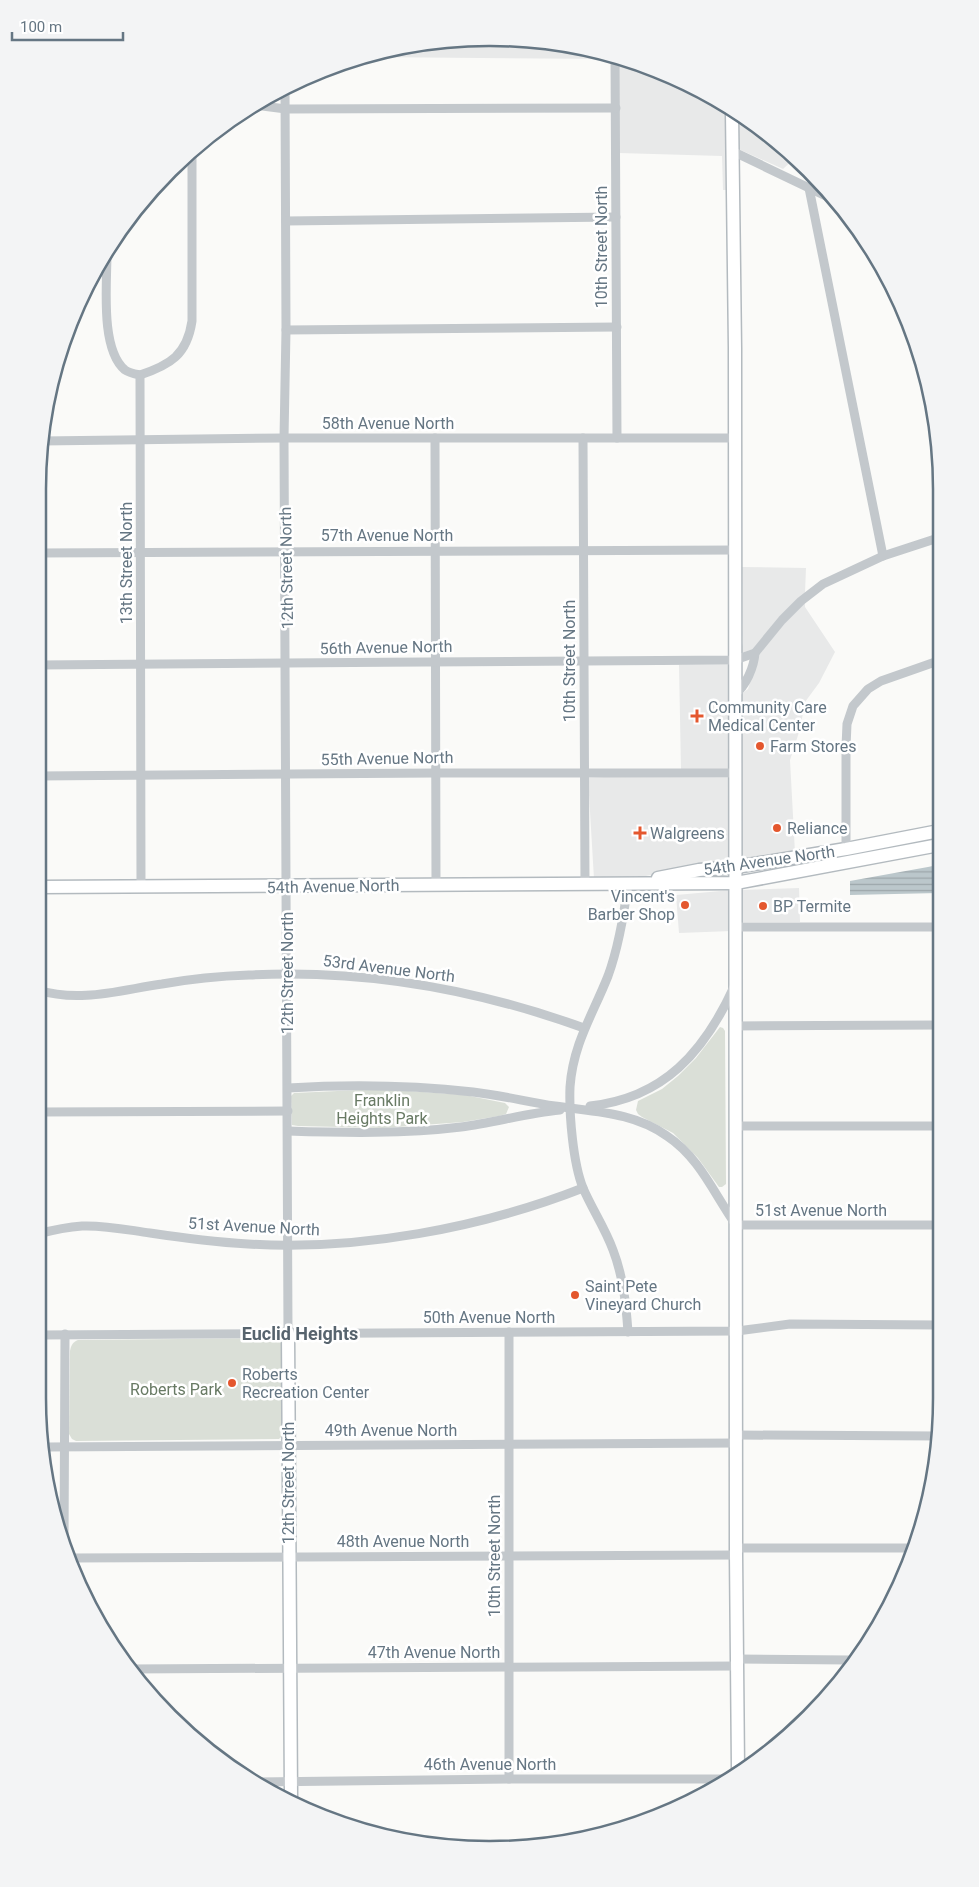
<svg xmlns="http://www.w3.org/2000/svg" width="979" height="1887" viewBox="0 0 979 1887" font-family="Roboto,sans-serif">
  <defs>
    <pattern id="water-rules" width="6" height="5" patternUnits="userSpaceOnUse" patternTransform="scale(1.25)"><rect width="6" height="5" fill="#bbc7cb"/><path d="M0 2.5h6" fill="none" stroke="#9ca6aa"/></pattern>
  </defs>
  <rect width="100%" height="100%" fill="#fafaf8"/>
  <g fill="#e8e9e9">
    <polygon points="519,38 607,53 612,55 612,59 364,57 431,41"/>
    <polygon points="619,58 690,84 728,110 729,190 723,190 722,156 619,153"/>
    <polygon points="736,115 787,149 795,158 783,169 736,148"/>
    <polygon points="742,567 806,568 805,593 779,617 753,649 739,654 743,643"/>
    <polygon points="805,603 805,607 835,652 819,683 805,702 800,729 790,760 795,853 740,862 739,696 748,689 759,654 785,623"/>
    <polygon points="679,665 731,665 732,769 681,769"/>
    <polygon points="604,777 732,778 732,863 698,865 646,876 594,879 588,778"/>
    <polygon points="799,888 800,922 740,922 740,890"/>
    <polygon points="732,890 732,931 679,933 676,895"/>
  </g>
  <g fill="#dadfd7">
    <polygon points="720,1027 723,1028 725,1031 726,1184 722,1187 719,1187 698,1158 673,1133 642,1117 638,1114 636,1110 638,1101 662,1089 678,1076 696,1058"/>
    <polygon points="381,1089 465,1095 505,1103 509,1107 506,1114 499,1116 463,1122 383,1128 298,1126 292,1125 291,1096 294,1093"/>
    <path d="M273 1338 279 1339 282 1342 283 1431 282 1436 279 1439 76 1441 72 1439 69 1434 70 1351C71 1345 73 1342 78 1340Z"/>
  </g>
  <polygon fill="url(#water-rules)" points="939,865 939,893 850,895 850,881"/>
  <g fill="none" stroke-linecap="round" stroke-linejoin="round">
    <defs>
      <g id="secondary">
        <polyline points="732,113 735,348 736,1555 738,1768"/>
        <polyline points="658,878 699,870 736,867 846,849 939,831"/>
        <polyline points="38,887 736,883 939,845"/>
        <polyline points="288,1333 291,1797"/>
      </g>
    </defs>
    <use href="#secondary" stroke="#b3babf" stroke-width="15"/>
    <g stroke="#c3c8cc" stroke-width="9">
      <polyline points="615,56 617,438"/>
      <polyline points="285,88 286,330 284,438 288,1333"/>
      <polyline points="254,105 286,109 616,108"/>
      <polyline points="732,151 830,198"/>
      <polyline points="809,188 883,556"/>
      <polyline points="286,221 616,217"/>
      <path d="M107 253C107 284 100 349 125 370 129 373 135 374 140 375L141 887"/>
      <polyline points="286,330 617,327"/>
      <path d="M140 375C170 365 187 355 192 321V150"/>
      <polyline points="435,438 436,885"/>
      <polyline points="583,438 585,884"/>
      <polyline points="42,441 284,438 735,438"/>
      <polyline points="38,553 735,550"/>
      <path d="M38 665C270 664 503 660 735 660L755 653 782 620 801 601 823 584 883 556 938 538"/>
      <path d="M735 694C746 686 754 667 755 653"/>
      <polyline points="38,776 436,773 735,773"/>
      <polyline points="846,849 846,747 847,724 853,706 868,689 881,681 938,661"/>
      <polyline points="736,927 939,927"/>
      <path d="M38 990C80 1003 120 990 162 984 190 979 219 976 249 975 363 969 476 989 584 1028"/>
      <polyline points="736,1026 939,1025"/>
      <path d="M288 1088C350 1084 411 1085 473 1092 500 1095 528 1102 555 1106 595 1112 633 1112 667 1136 700 1158 714 1194 736 1225H940"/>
      <path d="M590 1106C664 1098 704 1052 734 987"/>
      <polyline points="38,1112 288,1111"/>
      <polyline points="736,1126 940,1126"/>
      <path d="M288 1131C346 1133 404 1134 461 1127 494 1123 526 1113 560 1110"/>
      <path d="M38 1234C53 1230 67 1227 82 1226 105 1225 128 1230 150 1233 183 1238 215 1242 248 1244 358 1251 481 1228 583 1188"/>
      <polyline points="509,1332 509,1779"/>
      <path d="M628 1332C626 1303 623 1276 613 1250 605 1228 592 1209 583 1188 573 1163 569 1114 570 1087 573 1044 593 1014 608 976 619 946 624 915 628 883"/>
      <polyline points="38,1335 737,1331 790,1324 940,1325"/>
      <polyline points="737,1435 939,1436"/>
      <polyline points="46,1447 737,1443"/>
      <polyline points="64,1548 65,1334"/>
      <polyline points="736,1548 913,1548"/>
      <polyline points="70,1558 736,1555"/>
      <polyline points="738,1659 850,1660"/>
      <polyline points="129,1669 738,1666"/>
      <polyline points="257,1782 509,1779 723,1779"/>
    </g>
    <use href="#secondary" stroke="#fff" stroke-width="12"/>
  </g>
  <g fill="#e4572e" stroke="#fff" stroke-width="2">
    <path d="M694.5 708.5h5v5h5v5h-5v5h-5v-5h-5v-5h5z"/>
    <circle cx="760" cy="746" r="5"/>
    <circle cx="777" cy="828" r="5"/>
    <path d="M637.5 825.5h5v5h5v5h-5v5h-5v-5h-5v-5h5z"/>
    <circle cx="685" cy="905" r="5"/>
    <circle cx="763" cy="906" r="5"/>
    <circle cx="575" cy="1295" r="5"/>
    <circle cx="232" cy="1383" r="5"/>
  </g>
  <g text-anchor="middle" stroke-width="5" stroke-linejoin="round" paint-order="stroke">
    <g font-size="16" fill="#657683" stroke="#fff">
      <text transform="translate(601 247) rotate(-90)" y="6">10th Street North</text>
      <text x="388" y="429">58th Avenue North</text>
      <text x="387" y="541">57th Avenue North</text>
      <text transform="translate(126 563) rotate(-90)" y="6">13th Street North</text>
      <text transform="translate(286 568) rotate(-91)" y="6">12th Street North</text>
      <text transform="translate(386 647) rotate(-1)" y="6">56th Avenue North</text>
      <text transform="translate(569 661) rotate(-90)" y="6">10th Street North</text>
      <text transform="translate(387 758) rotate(-1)" y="6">55th Avenue North</text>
      <text transform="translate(769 860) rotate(-8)" y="6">54th Avenue North</text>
      <text transform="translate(333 886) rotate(-1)" y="6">54th Avenue North</text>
      <text transform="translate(389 968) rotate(7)" y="6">53rd Avenue North</text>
      <text transform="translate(287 973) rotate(-90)" y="6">12th Street North</text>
      <text x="821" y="1216">51st Avenue North</text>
      <text transform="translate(254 1226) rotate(3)" y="6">51st Avenue North</text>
      <text x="489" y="1323">50th Avenue North</text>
      <text x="391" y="1436">49th Avenue North</text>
      <text transform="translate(288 1483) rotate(-90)" y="6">12th Street North</text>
      <text x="403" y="1547">48th Avenue North</text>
      <text transform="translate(494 1556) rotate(-90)" y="6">10th Street North</text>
      <text x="434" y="1658">47th Avenue North</text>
      <text x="490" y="1770">46th Avenue North</text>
    </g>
    <g font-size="16" fill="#657683" stroke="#fff" text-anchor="start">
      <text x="708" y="713">Community Care<tspan x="708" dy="18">Medical Center</tspan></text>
      <text x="770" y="752">Farm Stores</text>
      <text x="787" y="834">Reliance</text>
      <text x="650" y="839">Walgreens</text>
      <text x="675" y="902" text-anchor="end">Vincent's<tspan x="675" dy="18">Barber Shop</tspan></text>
      <text x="773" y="912">BP Termite</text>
      <text x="585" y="1292">Saint Pete<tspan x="585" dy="18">Vineyard Church</tspan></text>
      <text x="242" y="1380">Roberts<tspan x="242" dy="18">Recreation Center</tspan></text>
    </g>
    <g font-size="16" fill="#687a64" stroke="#fff">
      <text x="382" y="1106">Franklin<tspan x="382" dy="18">Heights Park</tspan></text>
      <text x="176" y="1395">Roberts Park</text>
    </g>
    <g font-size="18" font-weight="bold" fill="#57646e" stroke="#fff">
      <text x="300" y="1340">Euclid Heights</text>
    </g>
  </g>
  <path d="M0 0H979V1887H0ZM489 46H490A443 443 0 0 1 933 489V1398A443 443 0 0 1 490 1841H489A443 443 0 0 1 46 1398V489A443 443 0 0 1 489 46Z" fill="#f3f4f5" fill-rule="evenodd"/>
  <path fill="none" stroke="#657683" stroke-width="2.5" d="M489 46H490A443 443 0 0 1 933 489V1398A443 443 0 0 1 490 1841H489A443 443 0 0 1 46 1398V489A443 443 0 0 1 489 46Z"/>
  <path d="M12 32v8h111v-8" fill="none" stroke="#657683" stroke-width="2.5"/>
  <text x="20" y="32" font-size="15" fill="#657683" stroke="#ffffff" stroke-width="4" paint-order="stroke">100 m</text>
</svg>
